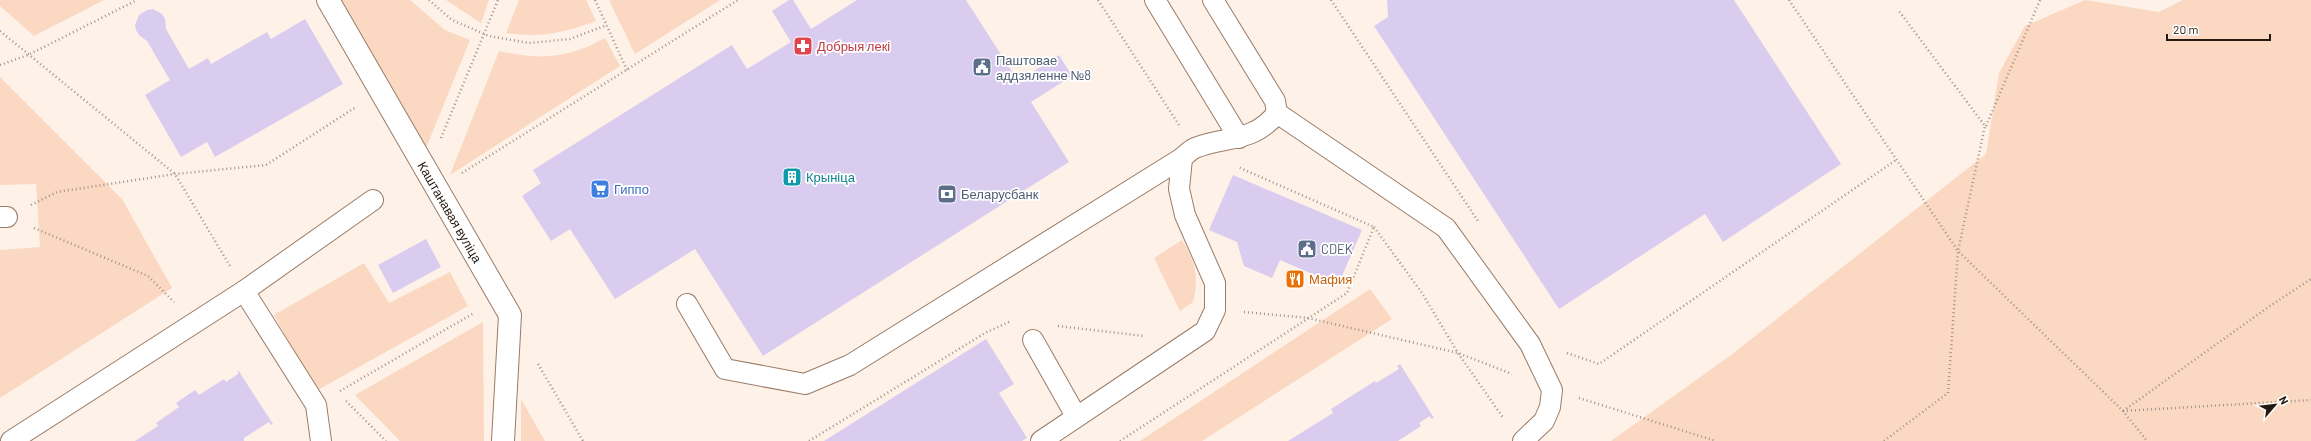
<svg xmlns="http://www.w3.org/2000/svg" width="2311" height="441" viewBox="0 0 2311 441" font-family="Barlow,sans-serif">
  <rect width="100%" height="100%" fill="#fef1e8"/>
  <g fill="#fbd8c1">
    <polygon points="0,0 104,0 34,36 0,6"/>
    <polygon points="338,0 410,0 445,30 470,40 426,148"/>
    <polygon points="446,0 489,0 481,23"/>
    <path d="M519 0H586L596 21C561 33 544 38 506 33Z"/>
    <polygon points="609,0 720,0 635,54"/>
    <polygon points="2085,0 2159,12 2183,0 2311,0 2311,441 1611,441 1731,355 1986,154 1999,73 2025,26"/>
    <path d="M605 38 620 66 450 175 499 51C541 60 567 59 605 38Z"/>
    <polygon points="0,77 122,199 172,288 0,398 0,250 40,247 36,184 0,185"/>
    <path d="M1182 240C1196 264 1199 276 1193 302L1180 311 1154 258Z"/>
    <polygon points="364,263 389,303 450,272 468,306 316,391 274,315"/>
    <polygon points="1370,289 1392,319 1202,441 1140,441"/>
    <polygon points="483,322 484,441 400,441 355,395"/>
    <polygon points="521,399 545,441 521,441"/>
  </g>
  <g fill="#daccee">
    <polygon points="789,0 793,0 811,29 857,0 966,0 1018,81 1059,55 1072,76 1031,102 1069,162 763,356 695,249 615,299 570,229 551,241 522,196 541,183 533,170 732,45 747,69 791,42 772,11"/>
    <polygon points="1387,0 1734,0 1841,164 1723,242 1705,214 1559,309 1374,26 1388,17"/>
    <polygon points="153,9 162,14 165,19 166,29 189,69 208,58 211,64 267,32 271,39 305,19 343,84 215,157 207,142 181,157 145,95 170,80 147,41 139,35 136,30 135,25 139,15 147,10"/>
    <polygon points="1233,175 1362,230 1338,285 1280,260 1272,278 1244,266 1237,242 1209,230"/>
    <polygon points="426,239 441,267 393,293 378,265"/>
    <polygon points="986,339 1014,384 999,393 1027,438 1022,441 824,441"/>
    <polygon points="1400,364 1434,418 1431,419 1430,416 1419,423 1421,426 1398,441 1288,441 1333,413 1331,409 1375,381 1376,383 1399,369 1397,366"/>
    <polygon points="238,370 273,424 271,425 269,422 244,438 244,441 135,441 158,426 156,423 179,407 176,403 195,390 199,395 224,379 226,382 238,374"/>
  </g>
  <g fill="none" stroke-linecap="round" stroke-linejoin="round">
    <defs>
      <g id="lane">
        <polyline points="1155,0 1239,138"/>
        <polyline points="1213,0 1275,101 1277,113 1446,228 1530,344 1552,390 1550,407 1544,421 1523,441"/>
        <polyline points="0,217 7,217"/>
        <polyline points="244,291 316,405 321,441"/>
        <path d="M687 304 725 369 805 384 850 365 1182 158C1186 155 1190 150 1195 148 1224 136 1254 143 1277 113"/>
        <polyline points="1033,340 1076,416"/>
        <polyline points="11,441 244,291 373,200"/>
        <polyline points="1041,441 1205,331 1215,310 1215,283 1185,215 1179,189 1182,158"/>
      </g>
      <polyline id="street" points="328,0 510,315 503,441"/>
    </defs>
    <use href="#lane" stroke="#9a7c67" stroke-width="22"/>
    <use href="#street" stroke="#9a7c67" stroke-width="24"/>
    <g stroke="#9f938a" stroke-width="2.5" stroke-dasharray="1 3" stroke-linecap="butt">
      <polyline points="429,0 452,20 489,36 529,43 570,39 607,25"/>
      <polyline points="595,0 627,70"/>
      <polyline points="1098,0 1179,125"/>
      <polyline points="1331,0 1478,221"/>
      <polyline points="1789,0 1958,251 2123,411 2147,441"/>
      <polyline points="0,31 175,174 230,266"/>
      <polyline points="0,65 28,55 137,0"/>
      <polyline points="1986,126 2040,0"/>
      <polyline points="441,138 498,0"/>
      <polyline points="462,173 738,0"/>
      <polyline points="31,205 57,192 175,174 266,165 356,107"/>
      <polyline points="1374,227 1422,293 1458,353 1504,419"/>
      <polyline points="34,228 148,276 174,302"/>
      <polyline points="1244,312 1308,318 1458,353 1512,374"/>
      <polyline points="1058,326 1144,336"/>
      <polyline points="1567,353 1599,364 1896,160"/>
      <polyline points="538,364 583,441"/>
      <polyline points="340,391 474,313"/>
      <polyline points="1579,398 1716,441"/>
      <polyline points="346,401 386,441"/>
      <polyline points="2123,411 2267,308 2311,279"/>
      <polyline points="2123,411 2311,400"/>
      <polyline points="809,441 985,333 1011,321"/>
      <polyline points="1120,441 1347,293 1374,227 1238,167"/>
      <polyline points="1884,441 1948,393 1958,251 1985,126 1899,11"/>
    </g>
    <use href="#lane" stroke="#fff" stroke-width="20"/>
    <use href="#street" stroke="#fff" stroke-width="22"/>
  </g>
  <defs>
    <symbol id="pharmacy-square" viewBox="-11 -11 22 22"><rect x="-9" y="-9" width="18" height="18" rx="4" fill="#e0444e" stroke="#fff"/><path d="M-2-6h4v4h4v4h-4v4h-4v-4h-4v-4h4Z" fill="#fff"/></symbol>
    <symbol id="civic-square" viewBox="-11 -11 22 22"><rect x="-9" y="-9" width="18" height="18" rx="4" fill="#5c6f8a" stroke="#fff"/><path d="M-.6-6.5H3V-4.5H.6V-3L4-1V1h2V6H-6V1h2V-1L-.6-3ZM-1.2 2.5V6h2.4V2.5Z" fill="#fff"/></symbol>
    <symbol id="building-square" viewBox="-11 -11 22 22"><rect x="-9" y="-9" width="18" height="18" rx="4" fill="#0f9aa8" stroke="#fff"/><path d="M-4-6H4V6H1V3H-1V6H-4ZM-2.5-4.3h1.7v1.8h-1.7ZM.8-4.3h1.7v1.8H.8ZM-2.5-1h1.7V.8h-1.7ZM.8-1h1.7V.8H.8Z" fill="#fff"/></symbol>
    <symbol id="supermarket-square" viewBox="-11 -11 22 22"><rect x="-9" y="-9" width="18" height="18" rx="4" fill="#3f7fe0" stroke="#fff"/><path d="M-6-5.5h2.5l.6 2H6L4.5 2H-2.5L-4.4-4H-6ZM-1.5 3.2a1.3 1.3 0 1 0 .1 0ZM3 3.2a1.3 1.3 0 1 0 .1 0Z" fill="#fff"/></symbol>
    <symbol id="bank-square" viewBox="-11 -11 22 22"><rect x="-9" y="-9" width="18" height="18" rx="4" fill="#5c6f8a" stroke="#fff"/><path d="M-6-4H6V4H-6ZM0-2.3a2.3 2.3 0 1 0 0 4.6a2.3 2.3 0 1 0 0-4.6Z" fill="#fff"/></symbol>
    <symbol id="restaurant-square" viewBox="-11 -11 22 22"><rect x="-9" y="-9" width="18" height="18" rx="4" fill="#e8710a" stroke="#fff"/><path d="M-5-6h1v4h1v-4h1v4h1v-4h1v5L-1.5 .5V6h-2V.5L-5-1ZM5-6V6H3V1.5H1.5Q1.5-4 5-6Z" fill="#fff"/></symbol>
  </defs>
  <g fill-rule="evenodd">
    <use href="#pharmacy-square" x="792" y="35" width="22" height="22"/>
    <use href="#civic-square" x="971" y="56" width="22" height="22"/>
    <use href="#building-square" x="781" y="166" width="22" height="22"/>
    <use href="#supermarket-square" x="589" y="178" width="22" height="22"/>
    <use href="#bank-square" x="936" y="183" width="22" height="22"/>
    <use href="#civic-square" x="1296" y="238" width="22" height="22"/>
    <use href="#restaurant-square" x="1284" y="268" width="22" height="22"/>
  </g>
  <g text-anchor="middle" stroke-width="3.5" stroke-linejoin="round" paint-order="stroke">
    <g font-size="13" fill="#be3a42" stroke="#fff" text-anchor="start">
      <text x="817" y="51">Добрыя лекі</text>
    </g>
    <g font-size="13" fill="#4e5e75" stroke="#fff" text-anchor="start">
      <text x="996" y="65">Паштовае<tspan x="996" dy="15">аддзяленне №8</tspan></text>
      <text x="961" y="199">Беларусбанк</text>
      <text x="1321" y="254">CDEK</text>
    </g>
    <g font-size="13" fill="#0d838f" stroke="#fff" text-anchor="start">
      <text x="806" y="182">Крыніца</text>
    </g>
    <g font-size="13" fill="#366cbe" stroke="#fff" text-anchor="start">
      <text x="614" y="194">Гиппо</text>
    </g>
    <g font-size="13" fill="#241911" stroke="#fff">
      <text transform="translate(450 212) rotate(60)" y="5">Каштанавая вуліца</text>
    </g>
    <g font-size="13" fill="#c56008" stroke="#fff" text-anchor="start">
      <text x="1309" y="284">Мафия</text>
    </g>
  </g>
  <g transform="translate(2275 405) rotate(62)" stroke="#ffffff" stroke-width="3" paint-order="stroke">
  <path d="M0-3L7 15L0 10L-7 15Z" fill="#241911"/>
  <text y="-6" font-size="11" font-weight="bold" text-anchor="middle" fill="#241911">N</text>
  </g>
  <path d="M2167 34v6h103v-6" fill="none" stroke="#241911" stroke-width="2"/>
  <text x="2173" y="34" font-size="12" fill="#241911" stroke="#ffffff" stroke-width="3" paint-order="stroke">20 m</text>
</svg>
